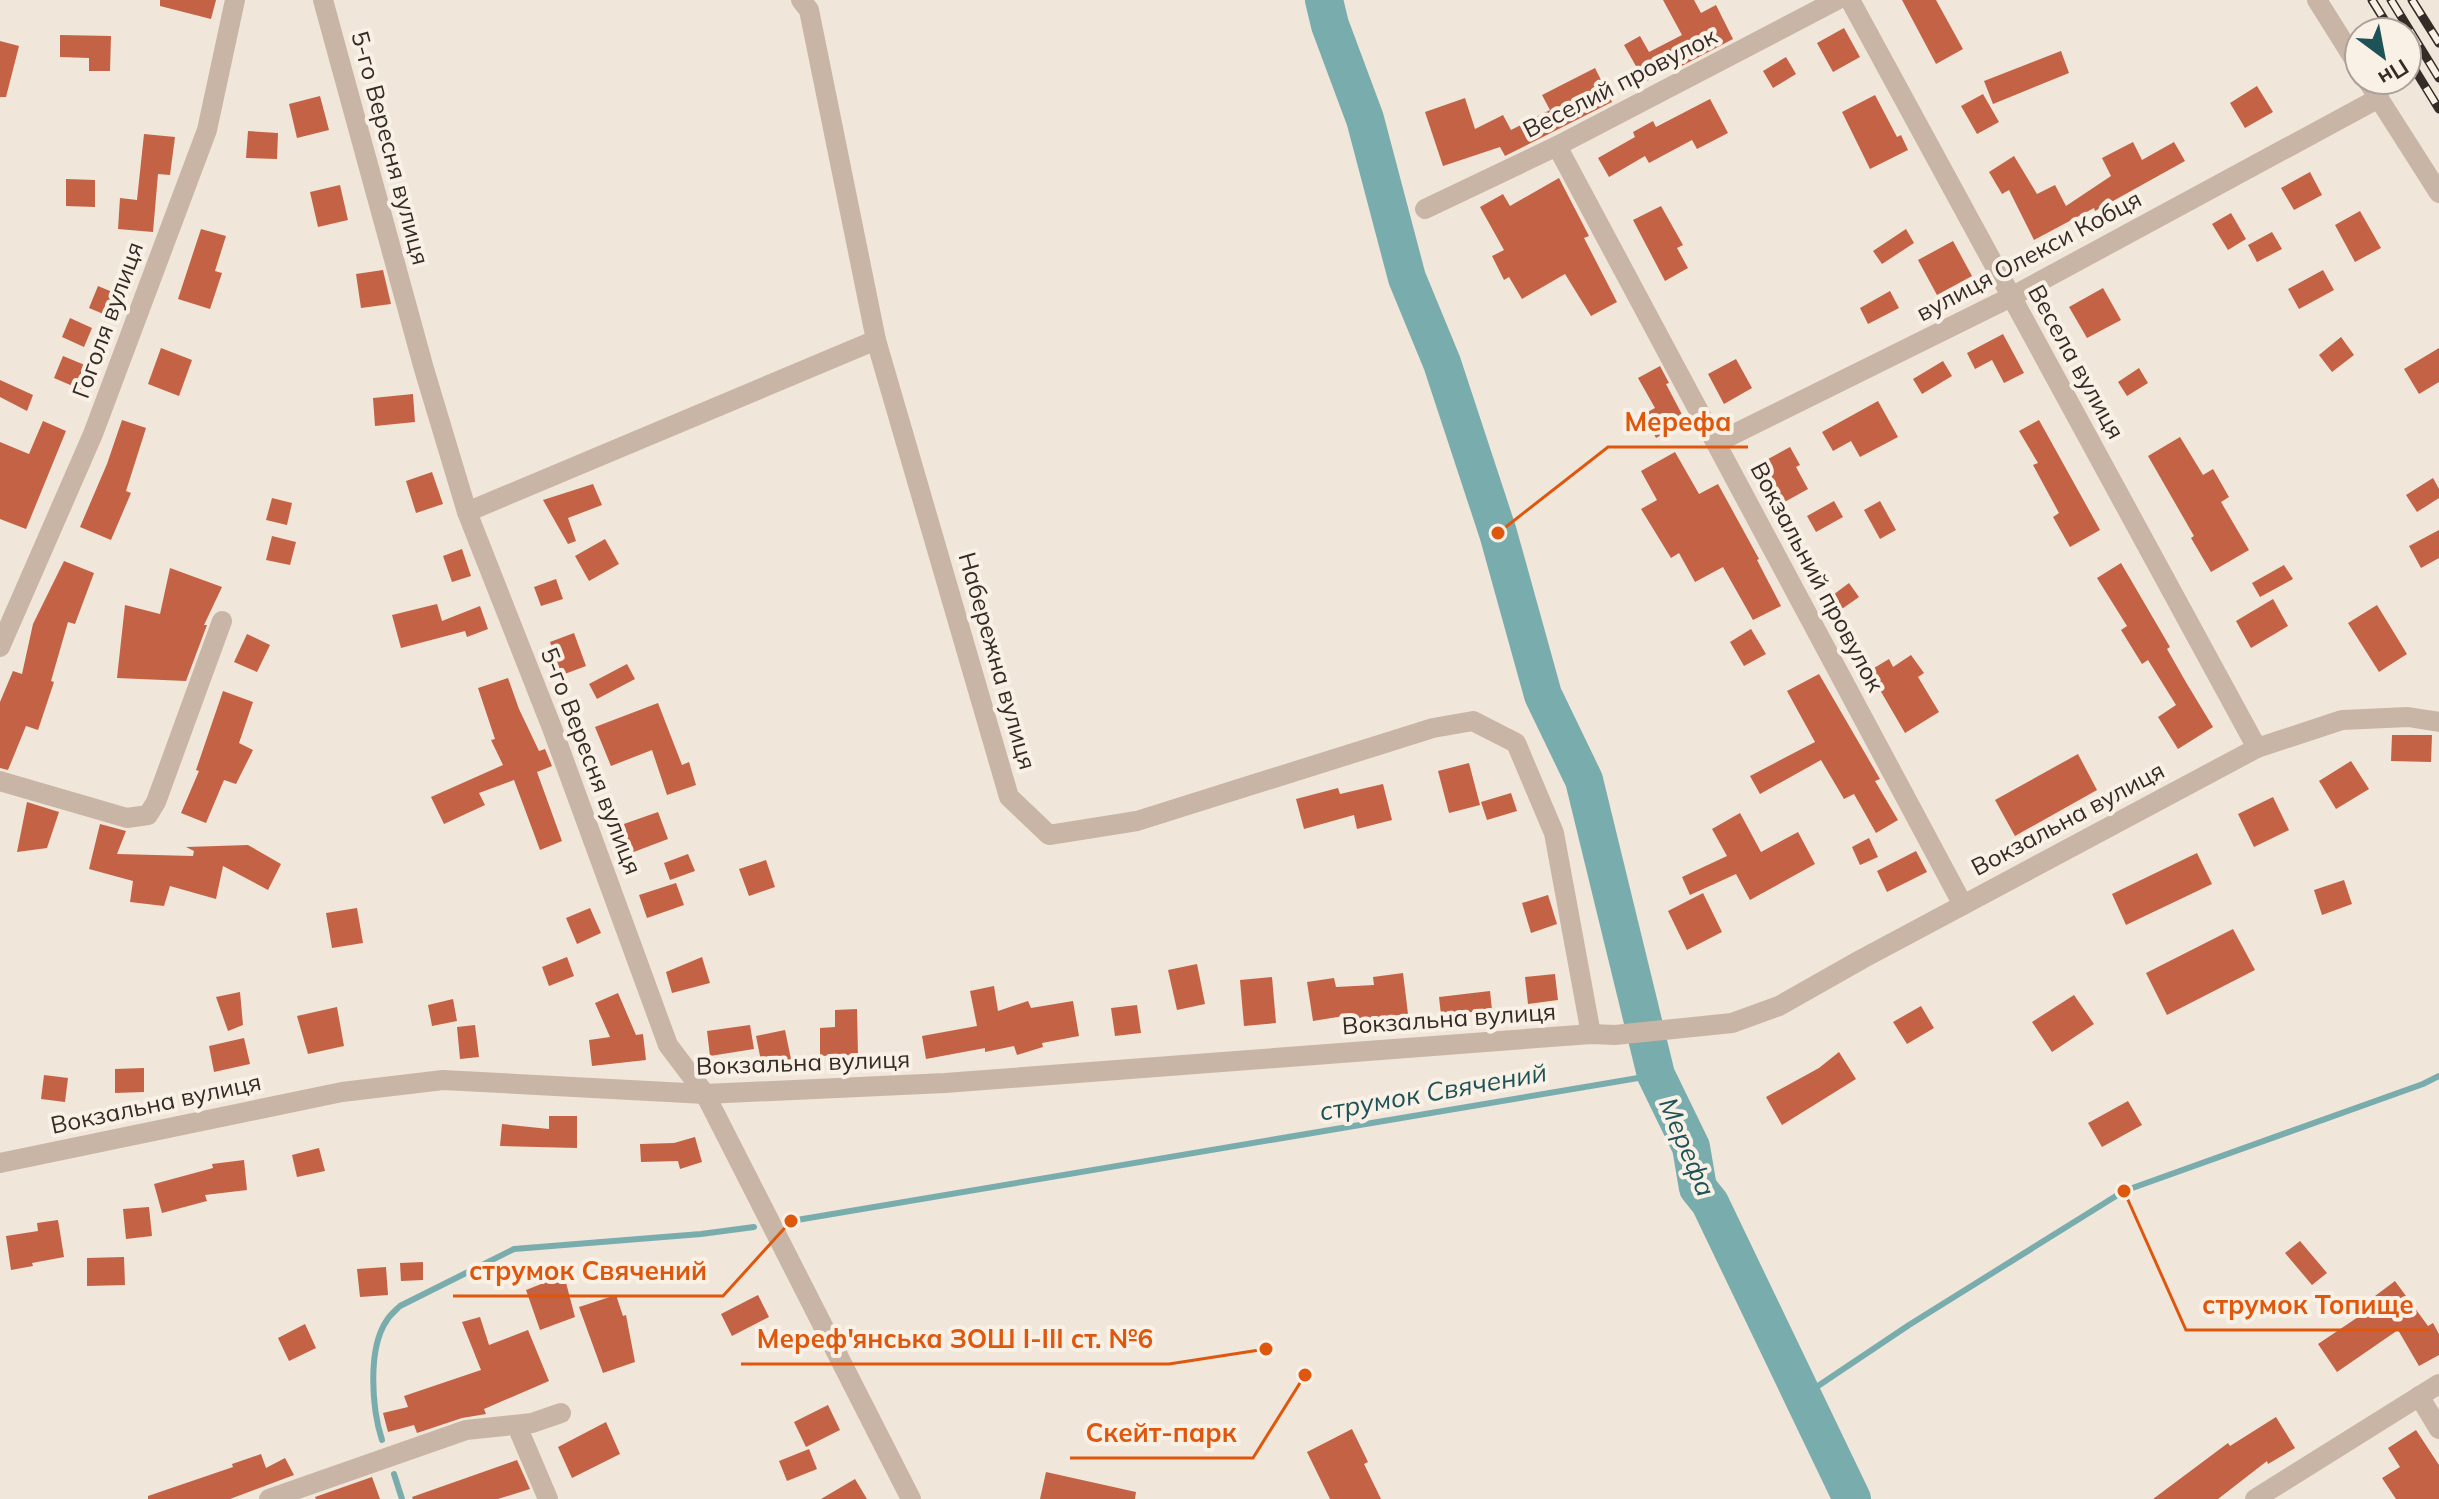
<svg xmlns="http://www.w3.org/2000/svg" width="2439" height="1499" viewBox="0 0 2439 1499" font-family="Mulish,sans-serif">
  <rect width="100%" height="100%" fill="#f1e6da"/>
  <g fill="none" stroke-linecap="round" stroke-linejoin="round">
    <g stroke="#79acad" stroke-width="6">
      <polyline points="791,1221 1656,1075"/>
      <polyline points="1803,1396 1909,1325 2124,1191 2423,1084 2439,1076"/>
      <path d="M382 1440C372 1409 367 1349 387 1320 390 1315 396 1310 400 1306L514 1249 701 1234 754 1227"/>
      <polyline points="394,1474 402,1499"/>
    </g>
    <polyline stroke="#79acad" stroke-width="38" points="1324,0 1330,25 1365,119 1407,278 1442,363 1498,533 1543,695 1584,780 1656,1075 1691,1147 1698,1188 1710,1203 1852,1499"/>
  </g>
  <g fill="#c46245">
    <polygon points="160,0 216,0 211,19 160,6"/>
    <polygon points="1663,0 1694,0 1701,13 1716,5 1733,39 1676,69 1674,66 1645,82 1624,45 1640,36 1649,52 1682,35"/>
    <polygon points="1902,0 1936,0 1963,49 1936,64"/>
    <polygon points="1844,28 1860,57 1833,72 1817,43"/>
    <polygon points="60,35 111,36 110,71 89,71 89,58 60,57"/>
    <polygon points="0,41 19,46 6,97 0,97"/>
    <polygon points="2061,51 2069,73 1993,104 1984,81"/>
    <polygon points="1786,57 1796,74 1773,88 1763,71"/>
    <polygon points="1595,68 1612,102 1505,156 1500,147 1443,166 1425,112 1465,98 1475,129 1503,115 1511,130 1550,110 1542,95"/>
    <polygon points="2257,86 2273,112 2245,128 2230,103"/>
    <polygon points="1983,94 1999,122 1977,134 1961,106"/>
    <polygon points="1875,95 1897,137 1901,135 1908,150 1870,169 1842,112"/>
    <polygon points="320,96 329,130 297,138 289,104"/>
    <polygon points="1710,99 1728,133 1697,149 1692,140 1649,163 1645,156 1609,177 1598,158 1635,137 1633,132 1653,121 1656,127"/>
    <polygon points="248,131 278,133 277,159 246,158"/>
    <polygon points="144,134 175,137 170,175 158,174 153,232 118,229 120,198 137,200"/>
    <polygon points="2133,142 2142,160 2174,142 2185,161 2095,211 2094,208 2034,240 2009,190 2002,194 1989,172 2014,156 2037,194 2055,185 2066,206 2111,176 2102,158"/>
    <polygon points="2310,172 2322,195 2294,210 2281,188"/>
    <polygon points="1559,178 1589,236 1584,238 1617,302 1591,316 1565,274 1522,299 1509,277 1504,280 1492,256 1504,250 1480,207 1503,194 1510,206"/>
    <polygon points="66,179 95,180 95,207 66,206"/>
    <polygon points="340,185 348,220 318,227 310,192"/>
    <polygon points="1661,206 1683,245 1677,248 1688,268 1665,281 1633,220"/>
    <polygon points="2360,211 2381,248 2355,262 2335,225"/>
    <polygon points="2231,213 2246,239 2228,250 2212,224"/>
    <polygon points="201,229 226,236 215,271 222,273 210,309 178,299"/>
    <polygon points="1906,229 1914,243 1882,264 1873,251"/>
    <polygon points="2272,232 2282,249 2257,262 2248,245"/>
    <polygon points="1953,241 1972,276 1937,295 1918,260"/>
    <polygon points="383,270 391,304 361,308 356,274"/>
    <polygon points="2323,270 2334,290 2299,309 2288,289"/>
    <polygon points="98,286 122,296 113,318 89,308"/>
    <polygon points="2103,288 2121,320 2087,338 2069,307"/>
    <polygon points="1890,291 1899,308 1868,324 1860,308"/>
    <polygon points="70,318 92,328 84,347 62,337"/>
    <polygon points="2003,334 2024,373 2004,383 1992,360 1975,369 1967,353"/>
    <polygon points="2341,337 2354,355 2332,372 2319,355"/>
    <polygon points="161,348 192,360 179,396 148,384"/>
    <polygon points="2439,348 2439,382 2419,394 2404,369"/>
    <polygon points="63,356 92,368 82,390 54,378"/>
    <polygon points="1736,359 1752,388 1724,404 1708,374"/>
    <polygon points="1943,361 1952,376 1922,394 1913,379"/>
    <polygon points="1660,366 1669,383 1666,384 1686,422 1656,438 1644,414 1655,408 1638,378"/>
    <polygon points="2139,368 2148,383 2127,396 2118,382"/>
    <polygon points="0,380 33,395 27,411 0,397"/>
    <polygon points="413,394 415,422 375,426 373,398"/>
    <polygon points="1878,401 1898,437 1860,457 1851,441 1833,451 1822,432"/>
    <polygon points="122,420 146,428 126,491 131,493 111,540 80,527 107,464"/>
    <polygon points="2039,420 2100,530 2070,547 2053,517 2059,513 2033,465 2038,463 2019,431"/>
    <polygon points="43,421 66,431 26,529 0,519 0,442 29,454"/>
    <polygon points="2180,437 2203,475 2213,469 2229,497 2221,502 2249,550 2211,572 2191,538 2194,536 2148,456"/>
    <polygon points="1790,447 1800,465 1796,467 1808,489 1781,504 1759,464"/>
    <polygon points="1675,452 1699,494 1718,484 1759,559 1757,560 1781,606 1753,620 1723,567 1695,582 1679,553 1671,558 1641,509 1657,500 1641,471"/>
    <polygon points="432,472 443,504 416,513 406,481"/>
    <polygon points="2433,478 2439,489 2439,498 2417,512 2406,495"/>
    <polygon points="593,484 602,505 568,518 576,541 568,544 543,500"/>
    <polygon points="272,498 292,503 287,525 266,520"/>
    <polygon points="1834,501 1843,517 1816,532 1807,516"/>
    <polygon points="1880,501 1896,530 1880,539 1864,510"/>
    <polygon points="2439,530 2439,558 2421,568 2409,546"/>
    <polygon points="272,536 296,542 290,565 266,560"/>
    <polygon points="605,539 619,564 589,581 575,556"/>
    <polygon points="462,549 471,576 452,582 443,556"/>
    <polygon points="64,561 94,573 75,624 68,622 51,681 54,682 38,730 26,726 8,770 0,768 0,702 13,671 22,674 33,624"/>
    <polygon points="2121,563 2170,647 2167,649 2187,684 2213,727 2178,749 2158,717 2176,705 2148,660 2142,664 2121,630 2127,626 2097,578"/>
    <polygon points="2284,565 2293,579 2260,597 2252,583"/>
    <polygon points="170,568 222,587 204,625 207,625 186,681 117,678 125,605 160,614"/>
    <polygon points="556,579 563,599 541,606 534,587"/>
    <polygon points="1849,583 1859,597 1839,611 1829,598"/>
    <polygon points="2273,599 2288,626 2251,648 2236,621"/>
    <polygon points="437,604 442,621 480,606 488,629 467,637 465,631 401,648 392,615"/>
    <polygon points="2377,605 2407,654 2379,672 2348,623"/>
    <polygon points="1751,629 1766,654 1744,666 1730,642"/>
    <polygon points="574,633 586,666 562,675 550,642"/>
    <polygon points="247,634 270,645 257,672 234,662"/>
    <polygon points="1911,655 1924,673 1918,677 1939,712 1905,733 1869,671 1889,659 1893,667"/>
    <polygon points="627,664 635,679 597,699 589,684"/>
    <polygon points="1819,674 1880,779 1875,781 1898,820 1876,833 1854,794 1844,799 1821,760 1760,794 1750,776 1815,742 1787,691"/>
    <polygon points="508,678 519,709 539,751 545,749 552,766 537,772 562,841 540,850 514,780 479,793 485,805 444,824 431,797 503,765 491,740 495,739 478,688"/>
    <polygon points="223,691 253,702 239,743 253,750 236,784 224,780 206,823 181,813 199,771 196,770"/>
    <polygon points="658,703 682,765 689,762 696,785 667,795 652,750 611,766 595,727"/>
    <polygon points="2392,735 2432,735 2431,762 2391,761"/>
    <polygon points="2078,754 2097,790 2015,836 1995,800"/>
    <polygon points="2351,761 2369,789 2336,809 2319,781"/>
    <polygon points="1469,763 1480,805 1449,813 1438,771"/>
    <polygon points="1383,784 1392,820 1357,829 1354,815 1304,829 1296,799 1338,788 1340,794"/>
    <polygon points="1511,793 1517,811 1487,820 1481,802"/>
    <polygon points="2273,797 2289,830 2254,847 2238,814"/>
    <polygon points="27,802 59,812 47,848 17,852"/>
    <polygon points="658,812 668,839 631,853 621,825"/>
    <polygon points="1740,813 1761,852 1798,832 1815,864 1750,900 1736,874 1690,895 1682,877 1727,856 1712,829"/>
    <polygon points="100,824 126,831 117,854 193,856 194,851 186,847 248,845 281,864 268,890 223,866 216,899 170,886 164,906 130,902 133,881 89,869"/>
    <polygon points="1869,838 1878,857 1860,865 1852,847"/>
    <polygon points="1916,851 1927,872 1887,892 1877,871"/>
    <polygon points="2197,853 2212,884 2126,925 2112,894"/>
    <polygon points="688,854 695,871 670,880 664,863"/>
    <polygon points="766,860 775,887 749,896 739,869"/>
    <polygon points="2344,880 2352,904 2322,915 2314,890"/>
    <polygon points="676,883 684,905 647,918 639,895"/>
    <polygon points="1703,893 1722,932 1687,950 1668,911"/>
    <polygon points="1548,895 1557,924 1531,933 1522,903"/>
    <polygon points="357,908 363,943 332,948 326,913"/>
    <polygon points="590,908 601,933 577,944 566,918"/>
    <polygon points="2233,929 2255,970 2167,1015 2146,973"/>
    <polygon points="567,957 574,976 549,986 542,967"/>
    <polygon points="702,957 710,983 672,993 666,972"/>
    <polygon points="1197,964 1205,1004 1177,1010 1168,970"/>
    <polygon points="1403,973 1408,1014 1371,1018 1372,1025 1350,1026 1350,1015 1313,1021 1307,982 1334,978 1336,987 1374,985 1373,977"/>
    <polygon points="1555,974 1558,1000 1528,1004 1525,977"/>
    <polygon points="1272,977 1276,1023 1244,1026 1240,980"/>
    <polygon points="994,986 998,1011 1028,1001 1031,1008 1073,1001 1079,1036 1042,1043 1043,1047 1017,1055 1014,1046 985,1052 985,1048 926,1059 922,1036 977,1026 970,991"/>
    <polygon points="1490,991 1492,1010 1441,1015 1439,997"/>
    <polygon points="240,992 243,1025 228,1031 216,997"/>
    <polygon points="618,993 636,1035 643,1034 646,1060 592,1066 589,1040 610,1037 595,1003"/>
    <polygon points="2074,995 2094,1024 2052,1052 2032,1022"/>
    <polygon points="453,999 457,1021 432,1026 428,1005"/>
    <polygon points="1137,1005 1141,1033 1115,1036 1111,1008"/>
    <polygon points="1921,1006 1934,1028 1907,1044 1893,1022"/>
    <polygon points="337,1007 344,1046 308,1054 297,1016"/>
    <polygon points="857,1009 858,1055 820,1056 820,1028 835,1027 835,1010"/>
    <polygon points="475,1025 479,1057 460,1059 457,1027"/>
    <polygon points="750,1025 754,1049 710,1056 707,1031"/>
    <polygon points="785,1030 791,1059 762,1066 756,1036"/>
    <polygon points="244,1038 250,1064 214,1072 209,1046"/>
    <polygon points="1839,1052 1856,1079 1782,1125 1766,1097 1819,1068"/>
    <polygon points="144,1068 144,1092 115,1093 115,1069"/>
    <polygon points="44,1075 68,1078 65,1102 41,1099"/>
    <polygon points="2128,1101 2142,1125 2102,1147 2088,1123"/>
    <polygon points="549,1116 577,1116 577,1148 500,1146 502,1124 549,1129"/>
    <polygon points="695,1137 702,1162 680,1169 678,1161 641,1162 640,1144 674,1143"/>
    <polygon points="319,1148 325,1171 297,1177 292,1155"/>
    <polygon points="244,1160 247,1190 205,1195 207,1201 162,1213 154,1184 213,1168 212,1164"/>
    <polygon points="149,1207 152,1236 126,1239 123,1209"/>
    <polygon points="58,1220 64,1257 32,1263 33,1266 11,1270 6,1236 38,1231 37,1223"/>
    <polygon points="2300,1241 2327,1273 2312,1285 2285,1253"/>
    <polygon points="124,1257 125,1285 87,1286 87,1258"/>
    <polygon points="423,1262 423,1280 401,1281 400,1263"/>
    <polygon points="386,1267 388,1295 360,1297 357,1269"/>
    <polygon points="564,1275 575,1317 540,1330 526,1290"/>
    <polygon points="2395,1281 2428,1326 2433,1323 2439,1334 2439,1355 2419,1366 2398,1330 2337,1372 2318,1344 2367,1311 2363,1305"/>
    <polygon points="616,1295 623,1316 626,1315 635,1362 603,1373 579,1307"/>
    <polygon points="758,1295 769,1317 732,1336 721,1314"/>
    <polygon points="480,1317 489,1345 528,1330 549,1381 484,1409 486,1414 462,1418 417,1433 414,1425 388,1432 383,1413 408,1407 404,1396 481,1370 462,1322"/>
    <polygon points="305,1324 316,1348 289,1361 278,1338"/>
    <polygon points="828,1405 840,1430 806,1447 794,1422"/>
    <polygon points="2276,1417 2295,1448 2268,1464 2267,1461 2218,1499 2153,1499 2228,1443 2230,1446"/>
    <polygon points="606,1422 620,1454 572,1478 558,1447"/>
    <polygon points="1352,1429 1368,1462 1364,1464 1381,1499 1330,1499 1307,1452"/>
    <polygon points="2416,1430 2439,1465 2439,1499 2396,1499 2382,1478 2400,1467 2388,1448"/>
    <polygon points="809,1449 817,1469 787,1481 779,1461"/>
    <polygon points="261,1454 266,1468 285,1458 294,1475 230,1499 148,1499 148,1496 233,1467 232,1464"/>
    <polygon points="517,1460 530,1489 498,1499 413,1499 412,1497"/>
    <polygon points="1046,1472 1136,1492 1135,1499 1040,1499"/>
    <polygon points="372,1477 380,1499 316,1499 315,1497"/>
    <polygon points="855,1479 867,1499 821,1499"/>
  </g>
  <g fill="none" stroke-linecap="round" stroke-linejoin="round">
    <g stroke="#c9b5a6" stroke-width="20">
      <polyline points="323,0 424,369 467,512 552,728 668,1045 705,1094 911,1499"/>
      <polyline points="801,0 809,10 876,340 1009,797 1049,835 1137,821 1433,728 1473,721 1516,743 1554,833 1591,1034"/>
      <polyline points="1850,0 2257,748"/>
      <polyline points="2317,0 2359,67"/>
      <polyline points="2367,80 2439,193"/>
      <polyline points="1557,146 1963,905"/>
      <polyline points="1425,209 1557,146 1837,0"/>
      <polyline points="1716,443 2011,297 2379,98"/>
      <polyline points="467,512 876,340"/>
      <polyline points="0,647 93,434 207,130 235,0"/>
      <polyline points="0,781 127,818 148,815 156,802 222,621"/>
      <polyline points="0,1163 342,1092 443,1080 705,1094 945,1083 1591,1034 1615,1035 1732,1023 1779,1006 1862,959 2257,748 2342,720 2408,717 2439,722"/>
      <polyline points="2419,1396 2439,1429"/>
      <polyline points="517,1426 548,1499"/>
      <polyline points="269,1499 466,1430 532,1423 561,1413"/>
      <polyline points="2255,1499 2439,1384"/>
    </g>
    <defs>
      <g id="rail">
        <polyline points="2372,0 2392,32"/>
        <polyline points="2391,0 2439,78"/>
        <polyline points="2412,0 2439,43"/>
        <polyline points="2407,57 2439,109"/>
      </g>
    </defs>
    <use href="#rail" stroke="#352b27" stroke-width="9"/>
    <use href="#rail" stroke="#f9f0e6" stroke-width="6" stroke-dasharray="18" stroke-linecap="butt"/>
  </g>
  <g text-anchor="middle" stroke-width="8" stroke-linejoin="round" paint-order="stroke">
    <g font-size="24" fill="#352b27" stroke="#f9f0e6">
      <text transform="translate(1620 83) rotate(-27)" y="8">Веселий провулок</text>
      <text transform="translate(390 148) rotate(75)" y="8">5-го Вересня вулиця</text>
      <text transform="translate(2029 256) rotate(-28)" y="8">вулиця Олекси Кобця</text>
      <text transform="translate(108 320) rotate(-70)" y="8">Гоголя вулиця</text>
      <text transform="translate(2076 362) rotate(61)" y="8">Весела вулиця</text>
      <text transform="translate(1817 577) rotate(62)" y="8">Вокзальний провулок</text>
      <text transform="translate(997 661) rotate(74)" y="8">Набережна вулиця</text>
      <text transform="translate(591 761) rotate(69)" y="8">5-го Вересня вулиця</text>
      <text transform="translate(2068 819) rotate(-28)" y="8">Вокзальна вулиця</text>
      <text transform="translate(1449 1019) rotate(-4)" y="8">Вокзальна вулиця</text>
      <text transform="translate(803 1063) rotate(-2)" y="8">Вокзальна вулиця</text>
      <text transform="translate(156 1104) rotate(-12)" y="8">Вокзальна вулиця</text>
    </g>
    <g font-size="26" font-style="italic" fill="#1d5356" stroke="#f9f0e6">
      <text transform="translate(1433 1092) rotate(-10)" y="9">струмок Свячений</text>
      <text transform="translate(1687 1147) rotate(67)" y="9">Мерефа</text>
    </g>
  </g>
  <path fill="none" stroke="#df570d" stroke-width="3" d="M1498 533L1608 447H1748M791 1221L723 1296H453M2124 1191L2186 1330H2430M1266 1349L1169 1364H741M1305 1375L1253 1458H1070"/>
  <g fill="#df570d" stroke="#f9f0e6" stroke-width="3">
    <circle cx="1498" cy="533" r="8"/>
    <circle cx="791" cy="1221" r="8"/>
    <circle cx="2124" cy="1191" r="8"/>
    <circle cx="1266" cy="1349" r="8"/>
    <circle cx="1305" cy="1375" r="8"/>
  </g>
  <g font-size="26" text-anchor="middle" font-weight="bold" fill="#df570d" stroke="#f9f0e6" stroke-width="8" stroke-linejoin="round" paint-order="stroke">
    <text x="1678" y="431">Мерефа</text>
    <text x="588" y="1280">струмок Свячений</text>
    <text x="2308" y="1314">струмок Топище</text>
    <text x="955" y="1348">Мереф'янська ЗОШ І-ІІІ ст. №6</text>
    <text x="1161" y="1442">Скейт-парк</text>
  </g>
  <g transform="translate(2383 56) rotate(148)"><circle r="38" fill="#f9f0e6" stroke="#aba19a" stroke-width="2"/>
  <path d="M0-6L14 30L0 20L-14 30Z" fill="#1d5356"/>
  <text y="-12" font-size="22" font-weight="bold" text-anchor="middle" fill="#352b27">Пн</text>
  </g>
</svg>
